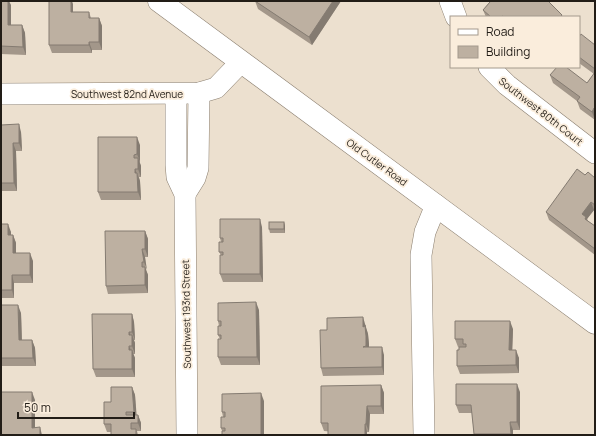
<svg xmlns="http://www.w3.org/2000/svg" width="596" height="436" viewBox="0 0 596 436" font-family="Manrope,sans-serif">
  <rect width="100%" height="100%" fill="#ece0cf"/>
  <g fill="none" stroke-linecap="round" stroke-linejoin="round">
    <defs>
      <g id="minor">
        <polyline points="450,1 456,17"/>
        <polyline points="489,67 507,85 595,153"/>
        <polyline points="1,94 199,93 216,88 241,62"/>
        <polyline points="176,94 176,165 177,177 185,194 187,435"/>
        <polyline points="185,194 195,178 198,168 199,93"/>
        <polyline points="424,435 421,255 425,232 436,205"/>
      </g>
      <polyline id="major" points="159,1 595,323"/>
    </defs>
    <use href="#minor" stroke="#8b7f70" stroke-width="22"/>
    <use href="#major" stroke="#8b7f70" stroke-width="23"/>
    <use href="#minor" stroke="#fff" stroke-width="21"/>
    <use href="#major" stroke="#fff" stroke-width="22"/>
  </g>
  <g fill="#a3978a">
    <polygon points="1,1 11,5 11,25 22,25 25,33 26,55 1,54"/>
    <polygon points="255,1 341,1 312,45 258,9"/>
    <polygon points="489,1 548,1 562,15 563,17 486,17 483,10 489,3"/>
    <polygon points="73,4 73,12 89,12 91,18 99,18 102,26 102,50 92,50 92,53 52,53 49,45"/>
    <polygon points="579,37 595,45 595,120 580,109 577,101 553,83 550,75 587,83 594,74 579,63"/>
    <polygon points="1,125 21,132 22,151 16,151 17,191 1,191"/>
    <polygon points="140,145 140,163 141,166 141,177 139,177 140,181 141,200 101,200 98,192"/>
    <polygon points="585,175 595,178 595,210 594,210 587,219 588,221 595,226 595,255 549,220 546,212"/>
    <polygon points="284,222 285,226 285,233 270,233 269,229"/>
    <polygon points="1,224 11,232 11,235 13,235 16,243 16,253 33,261 33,283 14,283 14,298 1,298"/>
    <polygon points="262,227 263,282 223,282 220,274 221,255 219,252 221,242 220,238"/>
    <polygon points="145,231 148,239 148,257 145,257 146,270 148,275 148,293 108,294 106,286"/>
    <polygon points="1,305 21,313 22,340 32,340 35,348 36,366 1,366"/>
    <polygon points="259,310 260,365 221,365 218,357 220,339 218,335 219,326 218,321"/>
    <polygon points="132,314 134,322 135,340 134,340 135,343 135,354 133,354 135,358 135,377 96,377 93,369"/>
    <polygon points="366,325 366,328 368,334 369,347 384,355 384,375 323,376 321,368 327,330"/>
    <polygon points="513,329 512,350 519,358 519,373 460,374 457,366 459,347 458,347 455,339"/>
    <polygon points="381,385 384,393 384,414 370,414 369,432 367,432 367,435 324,431 321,423"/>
    <polygon points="132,387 135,395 136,415 138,415 141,423 141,431 137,431 138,435 111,435 111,432 107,432 104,424 111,402"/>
    <polygon points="520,392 520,430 513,430 513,435 474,435 472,413 459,413 456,405"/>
    <polygon points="264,401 264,435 222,435 222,431 221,428 223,417 222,412"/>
  </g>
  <g fill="#847b71">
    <polygon points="8,1 9,1 11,5 11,33 8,25"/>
    <polygon points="71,1 72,1 73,4 73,20 71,12"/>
    <polygon points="333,1 341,1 312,45 309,37"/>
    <polygon points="99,18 102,26 102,50 99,42"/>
    <polygon points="22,25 25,33 26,55 23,47"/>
    <polygon points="89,42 92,50 92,53 89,45"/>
    <polygon points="594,108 595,111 595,120 592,112"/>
    <polygon points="19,124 21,132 22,151 19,143"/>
    <polygon points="137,137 140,145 140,162 137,154"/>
    <polygon points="13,143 16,151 17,191 14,183"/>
    <polygon points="138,158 141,166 141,177 138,169"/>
    <polygon points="135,169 138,177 137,173 140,181 141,200 138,192 135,173"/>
    <polygon points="591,202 594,210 587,219 589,225 582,214"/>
    <polygon points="260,219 262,227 263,282 260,274"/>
    <polygon points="284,222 285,226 285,233 284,229"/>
    <polygon points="8,224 11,232 11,243 8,235"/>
    <polygon points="145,231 148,239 148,257 145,249"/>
    <polygon points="13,235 16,243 16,261 13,253"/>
    <polygon points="142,249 145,257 147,270 144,262"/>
    <polygon points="30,253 33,261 33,283 30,275"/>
    <polygon points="145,267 148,275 148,293 145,285"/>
    <polygon points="12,275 14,283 14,298 12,290"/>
    <polygon points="256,302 259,310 260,365 257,357"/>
    <polygon points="18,305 21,313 22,348 19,340"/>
    <polygon points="132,314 134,322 135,340 132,332"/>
    <polygon points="363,317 368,334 369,344 369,354 366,346 363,327"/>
    <polygon points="510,321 513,329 512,358 509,350"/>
    <polygon points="129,332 132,339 132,335 135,343 135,354 132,346 129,335"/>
    <polygon points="32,340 35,348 36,366 33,358"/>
    <polygon points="129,346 132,353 132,350 135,358 135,377 132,369 129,350"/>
    <polygon points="382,347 384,355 384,375 382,367"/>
    <polygon points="516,350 519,358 519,373 516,365"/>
    <polygon points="517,384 520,392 520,430 517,422"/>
    <polygon points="381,385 384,393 384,414 381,406"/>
    <polygon points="132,387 135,395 137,420 134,412"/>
    <polygon points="32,392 35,400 35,435 32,428"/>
    <polygon points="261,393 264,401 264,435 261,435"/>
    <polygon points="367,406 370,414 369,432 366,424"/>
    <polygon points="138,415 141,423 141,431 138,423"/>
    <polygon points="510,422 513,430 513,435 511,435 511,434"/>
    <polygon points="365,424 367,432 367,435 365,435"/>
    <polygon points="40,427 42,435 40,435"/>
  </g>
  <g fill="#bdb0a1" stroke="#847b71">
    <polygon points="1,1 8,1 8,25 22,25 23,47 1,46"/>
    <polygon points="49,1 71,1 71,12 89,12 89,18 99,18 99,42 89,42 89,45 49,45"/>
    <polygon points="255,1 333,1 309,37"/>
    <polygon points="490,1 548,1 562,15 560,17 504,17 502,16 501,17 491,17 483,10 490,2"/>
    <polygon points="581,34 595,45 595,69 579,57 579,37"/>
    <polygon points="557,67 566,67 587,83 595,72 595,109 594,108 592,112 577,101 580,97 550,75"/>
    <polygon points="19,124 19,143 13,143 14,183 1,183 1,125"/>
    <polygon points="98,137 137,137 137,154 134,155 134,158 138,158 138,169 135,169 135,173 137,173 138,192 98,192"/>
    <polygon points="577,169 585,175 588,172 595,178 595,205 591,202 582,214 586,217 585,219 595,226 595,249 546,212"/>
    <polygon points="220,219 260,219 260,274 220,274 220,255 223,255 223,252 219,252 219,242 223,242 223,238 220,238"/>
    <rect x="269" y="222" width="15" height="7"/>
    <polygon points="1,224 8,224 8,235 13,235 13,253 30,253 30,275 12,275 12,290 1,290"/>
    <polygon points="105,231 145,231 145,249 142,249 144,262 142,262 142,267 145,267 145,285 106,286"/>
    <polygon points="256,302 257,357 218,357 218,339 221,339 221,335 218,335 218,326 221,326 221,321 218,321 218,303"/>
    <polygon points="1,305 18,305 19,340 32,340 33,358 1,358"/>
    <polygon points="92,314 132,314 132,332 129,332 129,335 132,335 132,346 129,346 129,350 132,350 132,369 93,369"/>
    <polygon points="363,317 363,327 365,326 366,336 366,346 363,347 382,347 382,367 321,368 320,330 327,330 327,318"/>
    <polygon points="455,321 510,321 509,350 516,350 516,365 457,366 457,350 459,350 459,347 466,347 466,344 463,344 463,339 455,339"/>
    <polygon points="456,384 517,384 517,422 510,422 511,434 474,434 471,405 456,405"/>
    <polygon points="381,385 381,406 367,406 366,424 365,424 365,435 328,435 328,423 321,423 321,386"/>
    <polygon points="111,387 132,387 134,412 126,412 126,415 138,415 138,423 131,423 131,429 136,429 136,435 111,435 111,424 104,424 104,402 111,402"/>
    <polygon points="1,392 32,392 32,428 40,427 40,435 1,435"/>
    <polygon points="261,393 261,435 222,435 222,431 225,431 225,428 221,428 221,417 225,417 225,412 222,412 222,394"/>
  </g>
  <g text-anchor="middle" stroke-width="3.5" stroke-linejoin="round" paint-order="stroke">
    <g font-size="10" fill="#221d17" stroke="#faeddc">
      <text x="127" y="98">Southwest 82nd Avenue</text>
      <text transform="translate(541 111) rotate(38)" y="4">Southwest 80th Court</text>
      <text transform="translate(377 162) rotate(36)" y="4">Old Cutler Road</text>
      <text transform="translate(186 314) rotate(-91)" y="4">Southwest 193rd Street</text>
    </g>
  </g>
  <rect width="596" height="436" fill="none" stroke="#221d17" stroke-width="4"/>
  <rect x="450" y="16" width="130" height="52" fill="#faeddc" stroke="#a49a8d"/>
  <rect x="458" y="29" width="20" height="6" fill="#ffffff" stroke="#a49a8d"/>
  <text x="486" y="36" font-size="12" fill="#221d17">Road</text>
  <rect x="458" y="46" width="20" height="12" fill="#bdb0a1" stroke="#a49a8d"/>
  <text x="486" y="56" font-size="12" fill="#221d17">Building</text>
  <path d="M18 412v6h116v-6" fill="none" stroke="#221d17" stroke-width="2"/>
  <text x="24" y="412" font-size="12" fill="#221d17" stroke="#faeddc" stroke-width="3" paint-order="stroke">50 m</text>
</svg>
